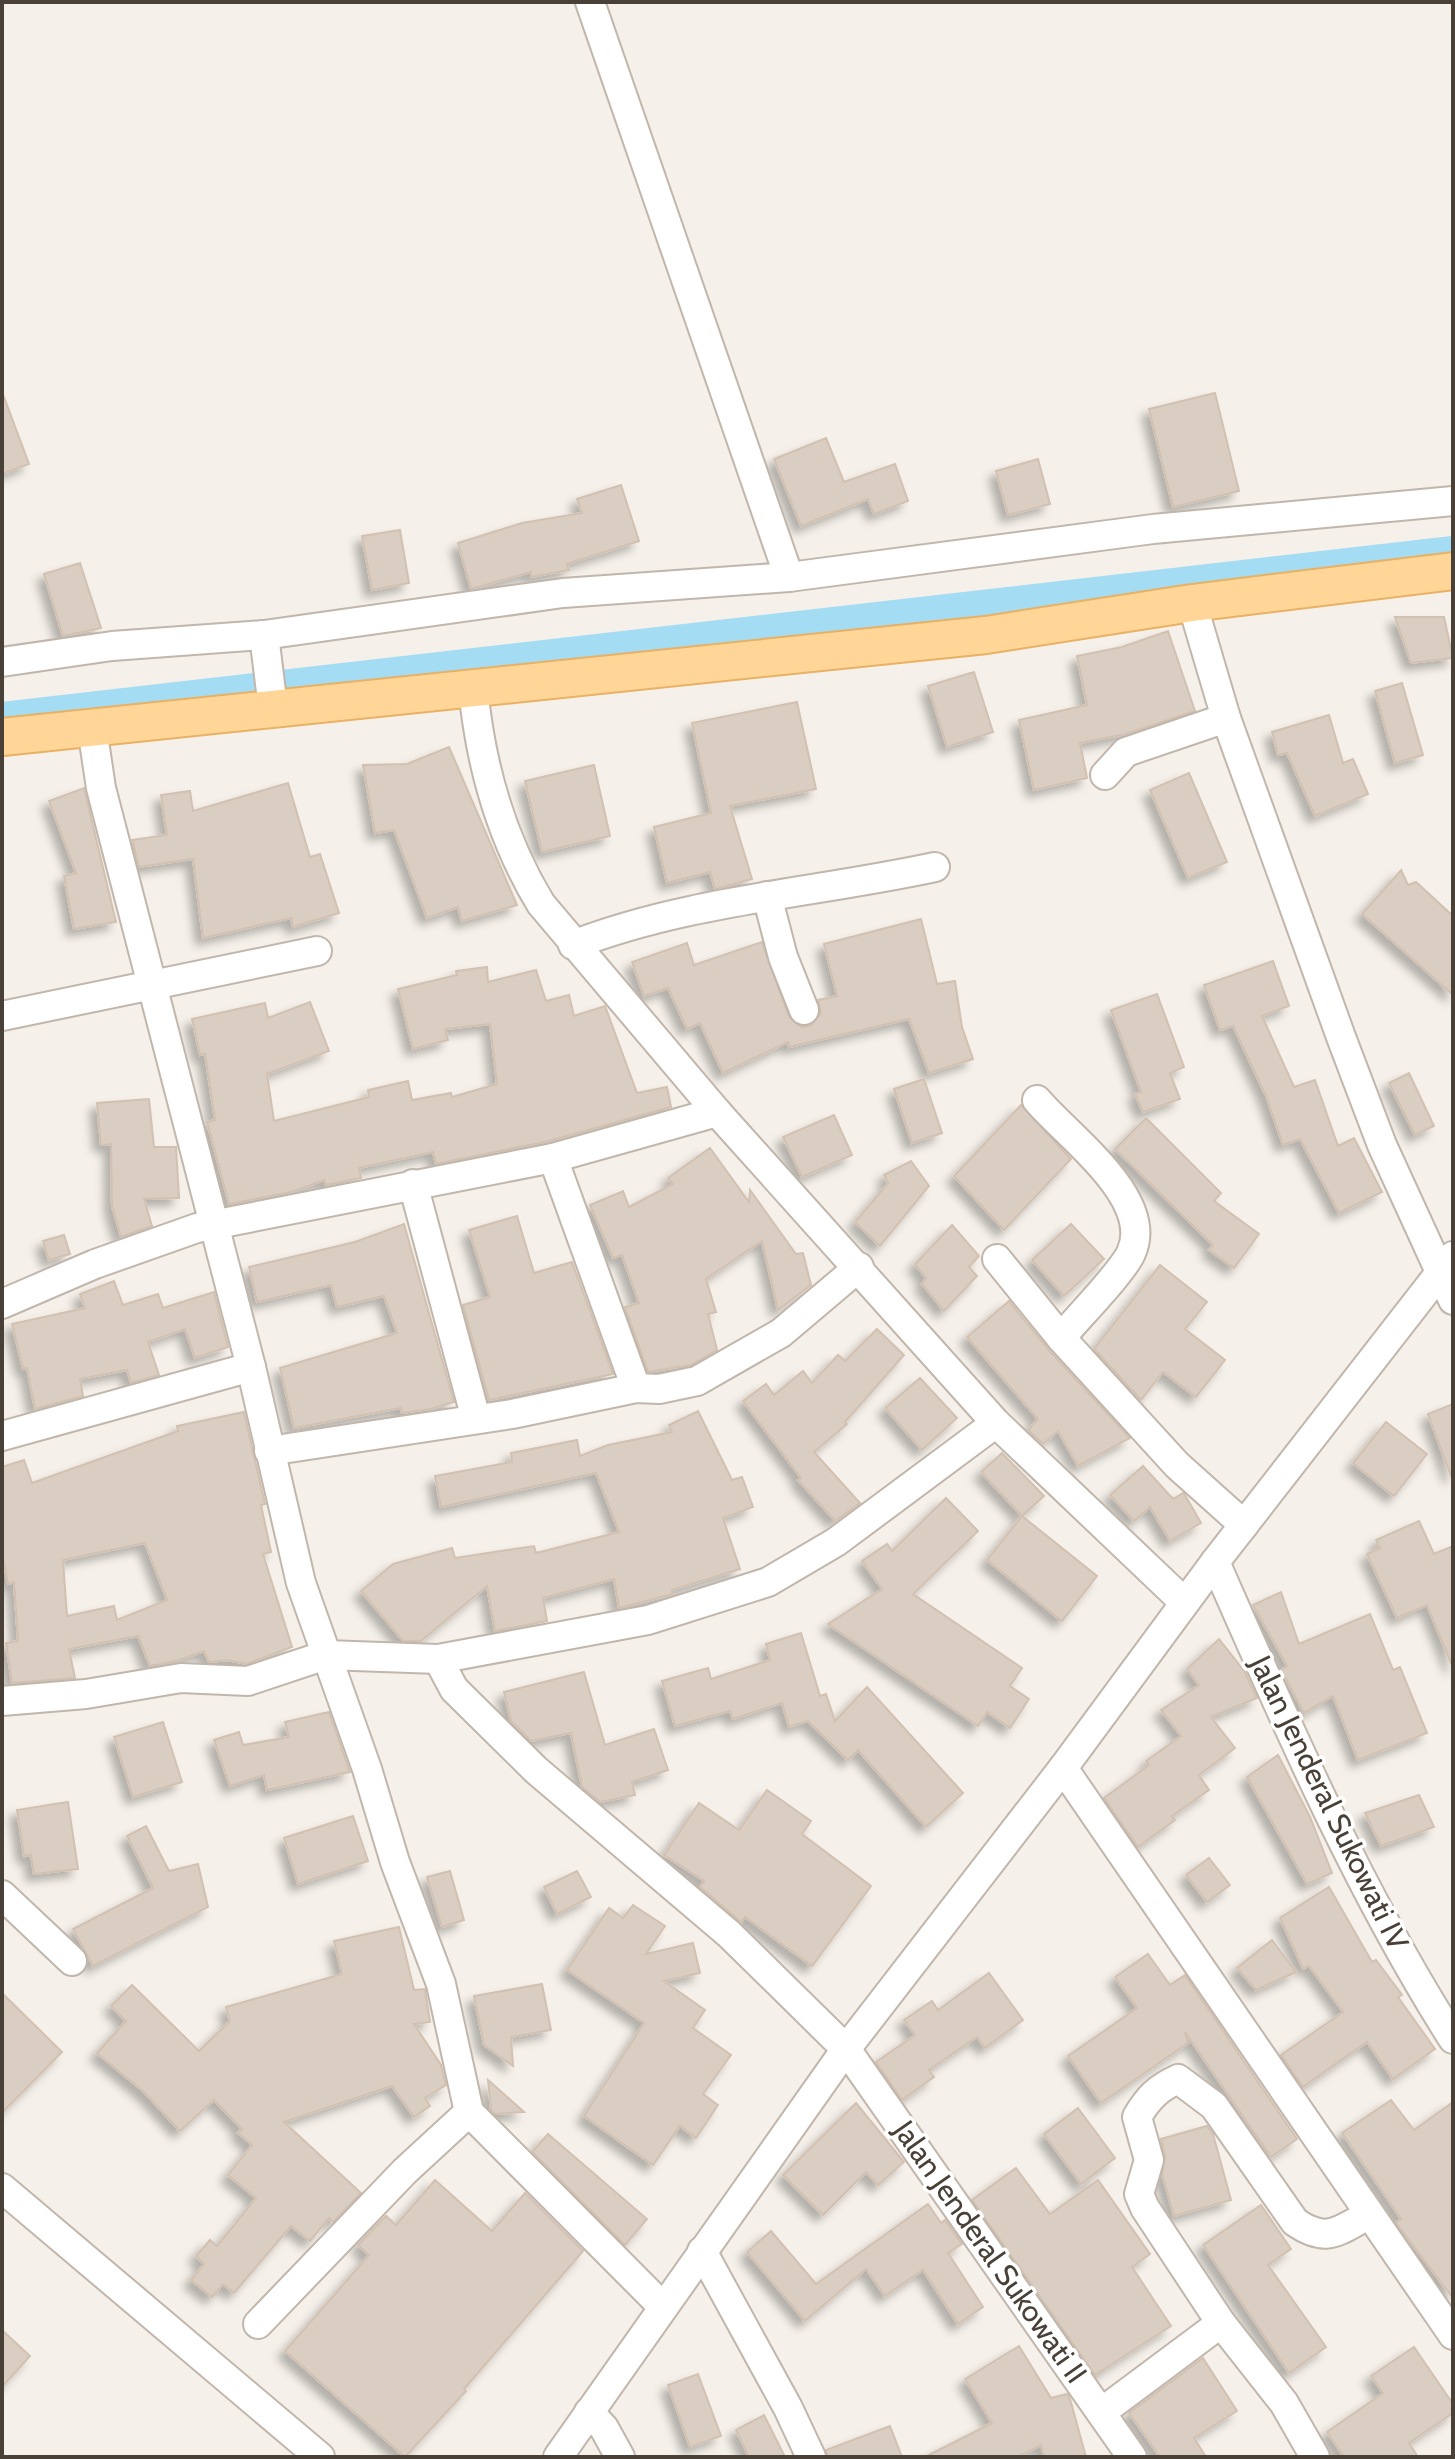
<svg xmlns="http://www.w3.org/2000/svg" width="1455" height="2459" viewBox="0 0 1455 2459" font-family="Cabin,sans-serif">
  <defs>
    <filter id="shadow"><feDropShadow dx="-7" dy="7" stdDeviation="4" flood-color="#0004"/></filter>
  </defs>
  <rect width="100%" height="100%" fill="#f5f0e9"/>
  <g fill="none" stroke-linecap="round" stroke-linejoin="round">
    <polyline stroke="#a4dcf3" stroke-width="28" points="2,716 1453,550"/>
  </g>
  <g fill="#dacdc1" stroke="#d2c1b1" stroke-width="2" fill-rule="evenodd" filter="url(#shadow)">
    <polygon points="1215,393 1239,491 1173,507 1149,409"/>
    <polygon points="4,397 29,464 2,474 2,398"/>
    <polygon points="826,438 844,482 895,464 908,501 874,514 868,499 801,526 774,459"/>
    <polygon points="1038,459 1050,504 1008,515 996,471"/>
    <polygon points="621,485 639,541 567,564 569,570 531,577 531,572 471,589 458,543 522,523 582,513 577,499"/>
    <polygon points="400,530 409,583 372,590 362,536"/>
    <polygon points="80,563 101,628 63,636 44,574"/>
    <polygon points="1395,617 1444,617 1453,658 1411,663"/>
    <polygon points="1168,631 1195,711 1126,734 1080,743 1087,778 1034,790 1019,720 1087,705 1077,656 1122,647"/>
    <polygon points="974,672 993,732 947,747 928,686"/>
    <polygon points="1402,683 1423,755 1395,763 1375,691"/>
    <polygon points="797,702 816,789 730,806 752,879 715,889 710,872 667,883 654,827 711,813 692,723"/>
    <polygon points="1329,715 1343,763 1353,759 1368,794 1315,816 1287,753 1278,755 1272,732"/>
    <polygon points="449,747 517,905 462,921 458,907 427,918 394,830 375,833 363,765 407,764"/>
    <polygon points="594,765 610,836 542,852 525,781"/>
    <polygon points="1189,773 1227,862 1188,878 1150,790"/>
    <polygon points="288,783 310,857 320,854 339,913 293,927 291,918 203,938 193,859 139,867 132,840 167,835 161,795 190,791 193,811"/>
    <polygon points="84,788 116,922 74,929 64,876 76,873 49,801"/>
    <polygon points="1401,870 1408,885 1416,882 1453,916 1453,995 1362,914"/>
    <polygon points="921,919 937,984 955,981 962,1027 973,1059 929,1073 909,1019 789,1047 788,1042 723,1073 700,1023 687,1029 668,988 644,996 632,962 687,943 694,965 762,942 789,1017 801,1027 810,1026 821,1013 818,1000 837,996 824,944"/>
    <polygon points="1273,961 1289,1006 1262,1016 1294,1087 1315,1080 1338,1146 1354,1138 1382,1192 1339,1213 1300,1139 1283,1145 1266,1096 1233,1026 1220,1030 1204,985"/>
    <polygon points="487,967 488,982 536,970 546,1001 569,995 574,1016 605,1006 637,1093 667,1087 671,1107 549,1141 436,1164 433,1152 359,1168 361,1178 326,1185 324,1180 291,1192 229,1204 207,1122 215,1120 205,1054 200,1055 192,1019 265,1003 268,1018 310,1002 329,1051 267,1074 274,1121 369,1097 368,1090 408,1081 412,1100 451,1093 452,1097 497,1084 490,1024 445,1029 448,1040 413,1049 398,989 457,975 456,971"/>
    <polygon points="1157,994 1184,1067 1170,1073 1180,1099 1143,1112 1135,1094 1141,1092 1111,1010"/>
    <polygon points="1409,1073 1434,1126 1415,1135 1389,1083"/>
    <polygon points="924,1079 942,1133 912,1143 894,1089"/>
    <polygon points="149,1099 154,1147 176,1147 179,1198 144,1199 152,1226 121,1237 112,1206 111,1144 101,1145 97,1103"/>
    <polygon points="1021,1105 1071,1159 1004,1230 954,1176"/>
    <polygon points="834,1115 852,1155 802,1177 783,1137"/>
    <polygon points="1146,1118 1221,1193 1214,1201 1259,1234 1234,1268 1209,1250 1213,1245 1115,1149"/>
    <polygon points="710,1148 749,1202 750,1190 796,1254 803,1253 811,1285 778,1310 762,1241 706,1279 716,1312 708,1314 717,1350 691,1365 648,1372 625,1307 639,1303 622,1255 613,1258 590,1205 623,1191 629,1207 673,1184 668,1178"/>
    <polygon points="911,1161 929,1186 880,1246 855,1222 888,1183 884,1175"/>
    <polygon points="517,1216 534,1273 572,1262 613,1374 489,1400 463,1305 490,1297 469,1230"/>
    <polygon points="404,1224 454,1402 430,1409 402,1413 401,1408 294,1428 280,1368 397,1333 384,1296 337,1307 331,1285 257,1302 249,1267 355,1242"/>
    <polygon points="1071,1224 1104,1259 1064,1296 1032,1260"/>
    <polygon points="952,1225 979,1256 969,1267 977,1276 944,1311 922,1284 926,1278 915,1264"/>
    <polygon points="64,1235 70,1254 49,1260 43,1241"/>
    <polygon points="1160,1265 1207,1302 1185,1329 1225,1360 1196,1397 1163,1372 1141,1400 1094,1349"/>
    <polygon points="114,1281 123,1305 158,1294 163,1308 214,1292 228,1347 195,1358 185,1329 148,1342 159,1375 131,1383 127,1370 80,1379 83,1396 35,1409 27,1368 23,1369 12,1324 85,1308 80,1294"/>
    <polygon points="1009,1301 1048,1349 1130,1438 1078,1466 1058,1431 1043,1444 1028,1430 1038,1419 967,1337"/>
    <polygon points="877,1329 904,1355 845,1422 847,1424 814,1452 860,1503 835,1521 798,1480 801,1478 743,1401 766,1384 774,1395 803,1371 812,1383 838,1355 845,1361"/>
    <polygon points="920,1378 957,1418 922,1450 885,1408"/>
    <polygon points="1453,1404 1453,1476 1451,1476 1428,1414"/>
    <polygon points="698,1411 732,1480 742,1477 753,1507 723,1518 740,1569 672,1590 673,1594 619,1608 614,1579 543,1598 547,1621 495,1631 487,1586 421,1641 403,1641 361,1591 393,1564 452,1548 455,1558 534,1546 536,1553 619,1532 596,1473 441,1507 435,1476 512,1462 511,1453 577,1440 580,1456 608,1445 672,1432 669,1425"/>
    <path d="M244 1412 265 1504 261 1505 271 1552 263 1554 292 1647 246 1664 228 1660 209 1662 204 1651 177 1661 150 1666 138 1636 69 1649 75 1678 12 1683 6 1643 18 1641 14 1582 8 1584 2 1554V1467L24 1460 32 1483 178 1431 177 1426ZM145 1543 167 1600 117 1620 114 1606 67 1616 63 1560Z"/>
    <polygon points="1386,1422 1427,1454 1394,1496 1353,1463"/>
    <polygon points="1002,1453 1044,1496 1022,1516 981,1472"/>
    <polygon points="1143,1466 1173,1499 1183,1493 1185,1495 1201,1523 1170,1541 1150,1507 1134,1521 1110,1495"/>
    <polygon points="946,1498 978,1531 913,1594 1022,1668 1010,1686 1029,1699 1010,1728 987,1712 978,1726 828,1624 882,1589 862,1561 887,1544 892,1551"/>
    <polygon points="1022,1516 1097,1576 1062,1621 987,1560"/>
    <polygon points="1419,1521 1434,1554 1453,1546 1453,1668 1427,1605 1397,1618 1367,1554 1380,1548 1376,1540"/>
    <polygon points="1281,1592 1299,1644 1370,1614 1393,1670 1400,1667 1427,1733 1358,1760 1333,1696 1304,1713 1281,1670 1287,1666 1253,1605"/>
    <polygon points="801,1633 820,1696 826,1694 835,1721 867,1687 963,1793 926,1827 858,1750 848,1760 808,1721 789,1727 782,1703 733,1719 730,1711 675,1726 662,1681 708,1668 711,1679 770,1660 766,1644"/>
    <polygon points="1219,1639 1245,1672 1257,1698 1211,1717 1235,1748 1199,1775 1209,1790 1172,1816 1175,1820 1138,1847 1104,1798 1149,1765 1146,1761 1181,1736 1161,1710 1199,1685 1187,1669"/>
    <polygon points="584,1672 605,1745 654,1729 668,1770 632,1782 635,1795 600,1802 582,1787 571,1733 531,1741 511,1721 504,1692"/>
    <polygon points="329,1712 350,1772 267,1790 264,1775 230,1786 214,1740 239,1732 243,1745 289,1737 285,1722"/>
    <polygon points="163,1722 182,1782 133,1797 114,1737"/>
    <polygon points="1278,1755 1310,1817 1332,1873 1307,1884 1247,1777"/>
    <polygon points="767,1790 811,1821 802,1834 871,1886 812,1966 745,1917 741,1922 700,1887 704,1881 664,1855 699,1803 739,1830"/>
    <polygon points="1419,1795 1434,1827 1381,1846 1365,1813"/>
    <polygon points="68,1802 78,1869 34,1874 31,1855 24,1856 17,1810"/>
    <polygon points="353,1816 368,1861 298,1884 284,1838"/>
    <polygon points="146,1826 169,1871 198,1864 208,1907 93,1966 73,1929 153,1888 127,1836"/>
    <polygon points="1209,1858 1230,1885 1207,1902 1186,1875"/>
    <polygon points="450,1871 464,1920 442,1927 427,1877"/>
    <polygon points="577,1871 591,1897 557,1914 544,1887"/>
    <polygon points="1329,1887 1372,1962 1376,1960 1402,1995 1398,1997 1435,2049 1393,2079 1367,2042 1303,2087 1281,2055 1343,2012 1309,1966 1303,1969 1280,1918"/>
    <polygon points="633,1905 665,1926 646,1954 693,1943 700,1973 664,1981 705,2010 693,2028 731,2055 703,2094 718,2105 696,2138 680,2126 653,2165 584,2116 644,2023 567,1970 609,1908 623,1918"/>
    <polygon points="399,1927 414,1990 425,1989 430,2022 414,2024 441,2065 446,2085 425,2098 430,2106 414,2117 392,2086 284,2122 361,2193 333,2222 329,2218 310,2241 291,2226 234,2293 223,2284 212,2297 191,2280 204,2264 196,2256 210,2240 217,2246 256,2198 228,2175 252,2145 238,2133 242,2129 214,2100 180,2131 144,2092 97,2053 126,2021 111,2006 132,1985 199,2051 230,2021 226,2007 342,1974 334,1941"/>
    <polygon points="1272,1940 1296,1972 1256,1990 1237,1968"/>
    <polygon points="1148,1954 1170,1985 1185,1975 1297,2139 1271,2157 1185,2032 1188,2043 1101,2103 1068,2056 1137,2008 1115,1977"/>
    <polygon points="989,1973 1023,2020 985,2048 977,2037 929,2070 934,2077 902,2100 876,2062 915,2035 904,2020 932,2001 938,2010"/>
    <polygon points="542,1984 551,2030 511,2037 513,2066 484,2045 474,1996"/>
    <polygon points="2,1993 62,2052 2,2113"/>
    <polygon points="488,2080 524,2112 495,2114 491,2110"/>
    <polygon points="1391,2100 1414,2130 1453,2102 1453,2298 1396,2223 1401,2219 1342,2133"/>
    <polygon points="856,2103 904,2162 878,2185 866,2172 823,2215 783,2175"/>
    <polygon points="1078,2108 1115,2158 1081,2184 1044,2134"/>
    <polygon points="1207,2126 1213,2134 1231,2200 1174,2216 1162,2174 1165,2156 1161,2139"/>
    <polygon points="548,2134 647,2219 625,2245 532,2152"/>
    <polygon points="1016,2168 1050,2214 1098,2180 1150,2254 1132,2267 1171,2326 1095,2375 972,2200"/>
    <polygon points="435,2180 492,2231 525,2193 583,2251 464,2389 466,2391 405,2457 285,2351 369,2255 358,2245 386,2216 396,2225"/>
    <polygon points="928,2204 941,2223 945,2220 962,2244 948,2253 983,2307 958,2324 923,2270 885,2296 866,2269 805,2321 747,2252 771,2231 816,2284"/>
    <polygon points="1261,2205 1291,2249 1268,2265 1326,2347 1289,2373 1203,2245"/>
    <polygon points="2,2330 30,2356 2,2387"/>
    <polygon points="1019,2346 1051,2398 1067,2394 1070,2399 1086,2457 1044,2457 1041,2445 1018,2457 925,2457 992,2423 965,2379"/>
    <polygon points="1414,2347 1453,2404 1453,2413 1409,2443 1418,2457 1344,2457 1327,2432 1383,2393 1371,2376"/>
    <polygon points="1203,2358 1237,2411 1194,2438 1206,2457 1160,2457 1129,2413"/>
    <polygon points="698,2374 721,2436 690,2447 668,2385"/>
    <polygon points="764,2415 785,2457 749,2457 736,2430"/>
    <polygon points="890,2426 902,2457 828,2457 826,2450"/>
  </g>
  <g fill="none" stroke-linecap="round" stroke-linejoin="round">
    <defs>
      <g id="minor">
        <polyline points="590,2 789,577"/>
        <polyline points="1192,603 1226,718 1341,1037 1382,1145 1453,1300"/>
        <polyline points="264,635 273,708"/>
        <polyline points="2,662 112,646 264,635 563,593 789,577 1153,529 1453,501"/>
        <path d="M473 687C480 763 501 838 541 904L717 1112 996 1423 1184 1602"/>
        <polyline points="92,728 101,788 251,1367 301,1583 367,1769 395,1862 441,1984 469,2112 405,2171 258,2324"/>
        <polyline points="1105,775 1126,752 1226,718"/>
        <polyline points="767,896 783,957 804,1010"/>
        <path d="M573 945C689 900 815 893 935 867"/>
        <polyline points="2,1016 317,951"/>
        <path d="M1037 1100C1068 1137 1156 1199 1131 1253 1122 1273 1077 1318 1061 1338L1177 1465 1244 1525"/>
        <polyline points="553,1158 636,1388"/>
        <polyline points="413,1184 476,1419"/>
        <polyline points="997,1259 1061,1338"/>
        <polyline points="2,1304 95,1264 197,1228 553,1158 717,1112"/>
        <polyline points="2,1436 251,1367"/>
        <polyline points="269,1451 512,1414 636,1388 659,1389 697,1381 781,1333 859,1267"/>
        <path d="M1215 1562C1287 1725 1357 1888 1453 2039"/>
        <polyline points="438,1659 454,1689 536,1770 729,1934 846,2049 1132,2457"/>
        <polyline points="2,1701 86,1694 181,1678 248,1681 326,1655 438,1659 648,1620 768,1582 836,1542 996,1423"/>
        <polyline points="1063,1768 1453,2335"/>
        <polyline points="2,1895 72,1961"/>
        <polyline points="469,2112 662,2306"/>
        <polyline points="2,2188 320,2457"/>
        <polyline points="702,2251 788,2408 811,2457"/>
        <polyline points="1103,2411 1221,2323"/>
        <polyline points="589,2412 604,2428 620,2457"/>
        <polyline points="558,2457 846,2049 1063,1768 1215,1562 1453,1256"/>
        <path d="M1315 2457 1284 2403 1221 2323 1145 2208 1139 2194 1149 2160 1137 2117C1148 2098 1158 2088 1178 2079L1214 2106 1295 2222C1327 2244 1338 2231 1368 2215"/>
      </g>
      <polyline id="major" points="2,737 986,635 1192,603 1453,571"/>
    </defs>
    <use href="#minor" stroke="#c1b6ab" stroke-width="32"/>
    <use href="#major" stroke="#e8b164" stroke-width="40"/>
    <use href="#minor" stroke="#fff" stroke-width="28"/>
    <use href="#major" stroke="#ffd698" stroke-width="36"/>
  </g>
  <g text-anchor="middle" stroke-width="7" stroke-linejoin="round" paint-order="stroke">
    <g font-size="30" fill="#494037" stroke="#fff">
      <text transform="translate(1329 1803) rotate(64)" y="10">Jalan Jenderal Sukowati IV</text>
      <text transform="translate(990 2252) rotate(55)" y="10">Jalan Jenderal Sukowati II</text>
    </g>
  </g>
  <rect width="1455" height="2459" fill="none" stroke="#494037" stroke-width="8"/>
</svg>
